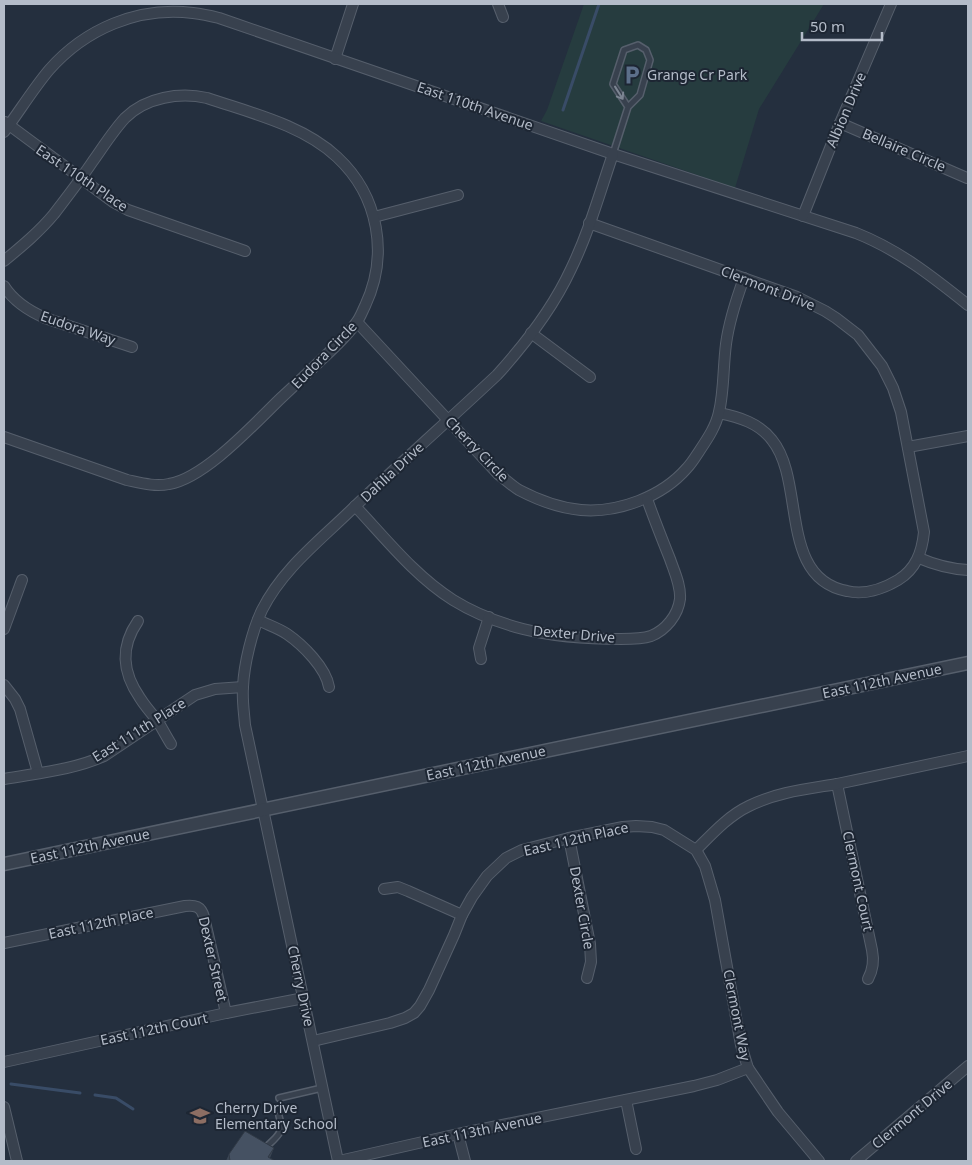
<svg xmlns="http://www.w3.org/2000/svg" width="972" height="1165" viewBox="0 0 972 1165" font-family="'Noto Sans',sans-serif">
  <rect width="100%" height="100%" fill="#242f3e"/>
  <polygon fill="#263c3f" points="584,4 824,4 759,109 735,188 541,121 547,110"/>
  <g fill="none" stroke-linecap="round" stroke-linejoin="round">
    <g stroke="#394c67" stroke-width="3">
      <polyline points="563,110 599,4"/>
      <polyline points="11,1084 80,1093"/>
      <polyline points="95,1095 116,1098 133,1109"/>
    </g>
    <defs>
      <g id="service">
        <polyline points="613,154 628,107 640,95 650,60 646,50 638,45 624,50 613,84 628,107"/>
        <polyline points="279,1098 322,1088"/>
        <path d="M264 1149C276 1137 285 1134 279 1116"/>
      </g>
      <g id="minor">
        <polyline points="498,4 503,17"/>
        <polyline points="335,59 353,4"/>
        <polyline points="5,122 113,202 128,210 245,251"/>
        <polyline points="840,123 967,178"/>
        <path d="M4 132C19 112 33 89 49 70 85 29 138 6 193 13 202 14 211 16 219 18L613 154 856 233C899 250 933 277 968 305"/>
        <polyline points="803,216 840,123 891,4"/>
        <polyline points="374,217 458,195"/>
        <path d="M589 223 797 297 825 311 836 318 858 335 882 366 893 388 901 412 924 532C922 552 916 569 898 580 883 589 864 595 847 591 778 578 806 482 772 440 759 423 739 417 719 413"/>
        <path d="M4 261C22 246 39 232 54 214 67 197 81 179 93 161 103 147 113 131 125 118 146 97 180 92 207 98 251 113 303 125 337 157 379 196 389 255 365 306 362 312 360 318 356 323 347 336 334 348 322 359 309 372 295 385 281 398 254 424 205 478 169 484 155 487 141 483 127 480L4 437"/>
        <path d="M4 286C14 302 29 311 45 318L132 347"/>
        <path d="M357 322 498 474C505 479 512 486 519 490 538 500 560 508 581 510 618 513 662 497 687 468 692 463 696 456 700 450 708 438 716 426 719 412 724 391 723 367 726 344 729 321 736 300 744 278"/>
        <polyline points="531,333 590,377"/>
        <polyline points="908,447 968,436"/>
        <path d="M355 506C386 539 415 576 453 600 474 613 500 623 523 629 555 637 589 639 621 639 631 639 642 639 651 636 666 630 678 615 680 599 681 585 674 571 670 559 662 539 654 519 647 499"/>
        <path d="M919 558C935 565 950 569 968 570"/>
        <path d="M258 620C268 625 278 628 287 634 303 645 326 668 329 687"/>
        <path d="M138 621C120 647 122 672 140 698 145 706 151 713 157 720 162 728 166 736 171 744"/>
        <polyline points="4,629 22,580"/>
        <polyline points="481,659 479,648 489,617"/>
        <polyline points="4,685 15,699 20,709 38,773"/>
        <path d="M4 779C37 773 73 770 104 756L195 695 215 689 243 687"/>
        <path d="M837 784 872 950C874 960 873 970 868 979"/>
        <polyline points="569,838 590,944 591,962 587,978"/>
        <path d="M696 850C712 834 728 816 749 806 777 792 807 789 837 784 881 775 925 765 968 756"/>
        <polyline points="384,889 398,887 408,891 462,915"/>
        <path d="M4 943 185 906C195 905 201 906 204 917L226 1013"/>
        <polyline points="313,1041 390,1023 405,1018 414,1013 420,1006 429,990 454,935 462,915 472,897 487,876 506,858 522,850 569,838 623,827 636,826 652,827 664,830 696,850 705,866 715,900 741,1045 748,1068 778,1112 819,1161"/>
        <polyline points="4,1062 226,1013 304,998"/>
        <polyline points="626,1100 636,1149"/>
        <polyline points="4,1107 17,1161"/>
        <polyline points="458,1134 465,1161"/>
        <path d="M338 1161 245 725C244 712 242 700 243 687 244 664 252 631 262 610 282 570 318 542 349 512 398 465 448 421 497 375 526 343 553 308 571 269 589 232 600 192 613 154"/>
        <polyline points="339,1161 458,1134 694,1086 717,1080 748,1068"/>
        <polyline points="856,1161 968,1066"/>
      </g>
      <path id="tertiary" d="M4 864C325 797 647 729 968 663"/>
    </defs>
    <use href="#service" stroke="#565f6c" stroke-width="8"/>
    <use href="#minor" stroke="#565f6c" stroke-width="12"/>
    <use href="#tertiary" stroke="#565f6c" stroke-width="15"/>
    <use href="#service" stroke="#38414e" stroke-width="5"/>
    <use href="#minor" stroke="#38414e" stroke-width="10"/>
    <use href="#tertiary" stroke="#38414e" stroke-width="12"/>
  </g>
  <polygon fill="#3b4654" points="274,1148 270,1158 275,1161 226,1161 229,1154"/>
  <polygon fill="#455162" stroke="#303945" points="245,1131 274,1148 268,1157 275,1161 230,1161 229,1154"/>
  <defs><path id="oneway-shaft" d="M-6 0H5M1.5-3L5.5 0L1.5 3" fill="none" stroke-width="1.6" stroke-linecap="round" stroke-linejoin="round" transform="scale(1.25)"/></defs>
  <use stroke="#7c8592" href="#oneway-shaft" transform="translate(619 93) rotate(58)"/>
  <defs>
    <symbol id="parking-bare" viewBox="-9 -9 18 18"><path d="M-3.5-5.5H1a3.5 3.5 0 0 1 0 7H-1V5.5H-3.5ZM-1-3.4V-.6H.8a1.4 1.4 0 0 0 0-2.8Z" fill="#5c6f8a" stroke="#1d2633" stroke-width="2.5" paint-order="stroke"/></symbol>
    <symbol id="school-bare" viewBox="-9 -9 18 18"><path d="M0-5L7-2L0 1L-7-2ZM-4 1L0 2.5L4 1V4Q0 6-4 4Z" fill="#8d6e63" stroke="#1d2633" stroke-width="2.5" paint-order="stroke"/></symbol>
  </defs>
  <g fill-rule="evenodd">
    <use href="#parking-bare" x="618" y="61" width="28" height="28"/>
    <use href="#school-bare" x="186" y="1102" width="28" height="28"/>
  </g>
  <g text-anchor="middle" stroke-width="4" stroke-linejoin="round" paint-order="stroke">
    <g font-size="14" fill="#b4bcc9" stroke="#1d2633" text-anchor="start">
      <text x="647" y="80">Grange Cr Park</text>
      <text x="215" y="1113">Cherry Drive<tspan x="215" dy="16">Elementary School</tspan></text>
    </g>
    <g font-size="14" fill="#b4bcc9" stroke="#1d2633">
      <text transform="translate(475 106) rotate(19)" y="5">East 110th Avenue</text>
      <text transform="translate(846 110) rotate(-67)" y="5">Albion Drive</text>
      <text transform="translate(904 150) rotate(23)" y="5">Bellaire Circle</text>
      <text transform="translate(82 178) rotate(34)" y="5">East 110th Place</text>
      <text transform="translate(768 288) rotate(21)" y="5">Clermont Drive</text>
      <text transform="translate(78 328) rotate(19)" y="5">Eudora Way</text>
      <text transform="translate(324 355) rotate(-46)" y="5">Eudora Circle</text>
      <text transform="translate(477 449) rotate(46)" y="5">Cherry Circle</text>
      <text transform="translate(392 472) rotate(-43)" y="5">Dahlia Drive</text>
      <text transform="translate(574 634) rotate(5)" y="5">Dexter Drive</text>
      <text transform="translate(882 681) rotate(-12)" y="5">East 112th Avenue</text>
      <text transform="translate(139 730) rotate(-32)" y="5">East 111th Place</text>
      <text transform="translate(486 763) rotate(-12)" y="5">East 112th Avenue</text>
      <text transform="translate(576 839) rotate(-13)" y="5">East 112th Place</text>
      <text transform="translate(90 846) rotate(-12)" y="5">East 112th Avenue</text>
      <text transform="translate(858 881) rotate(78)" y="5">Clermont Court</text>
      <text transform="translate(582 908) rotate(80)" y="5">Dexter Circle</text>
      <text transform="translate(101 923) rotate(-12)" y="5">East 112th Place</text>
      <text transform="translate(213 959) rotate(77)" y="5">Dexter Street</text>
      <text transform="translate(301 986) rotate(78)" y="5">Cherry Drive</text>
      <text transform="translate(737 1015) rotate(79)" y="5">Clermont Way</text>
      <text transform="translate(154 1029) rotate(-12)" y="5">East 112th Court</text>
      <text transform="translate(912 1114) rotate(-40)" y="5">Clermont Drive</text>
      <text transform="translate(482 1130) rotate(-12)" y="5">East 113th Avenue</text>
    </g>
  </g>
  <rect width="972" height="1165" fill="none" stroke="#b4bcc9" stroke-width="10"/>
  <path d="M802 32v8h80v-8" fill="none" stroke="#b4bcc9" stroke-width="2.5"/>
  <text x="810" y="32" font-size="15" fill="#b4bcc9" stroke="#1d2633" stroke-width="4" paint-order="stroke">50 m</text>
</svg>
